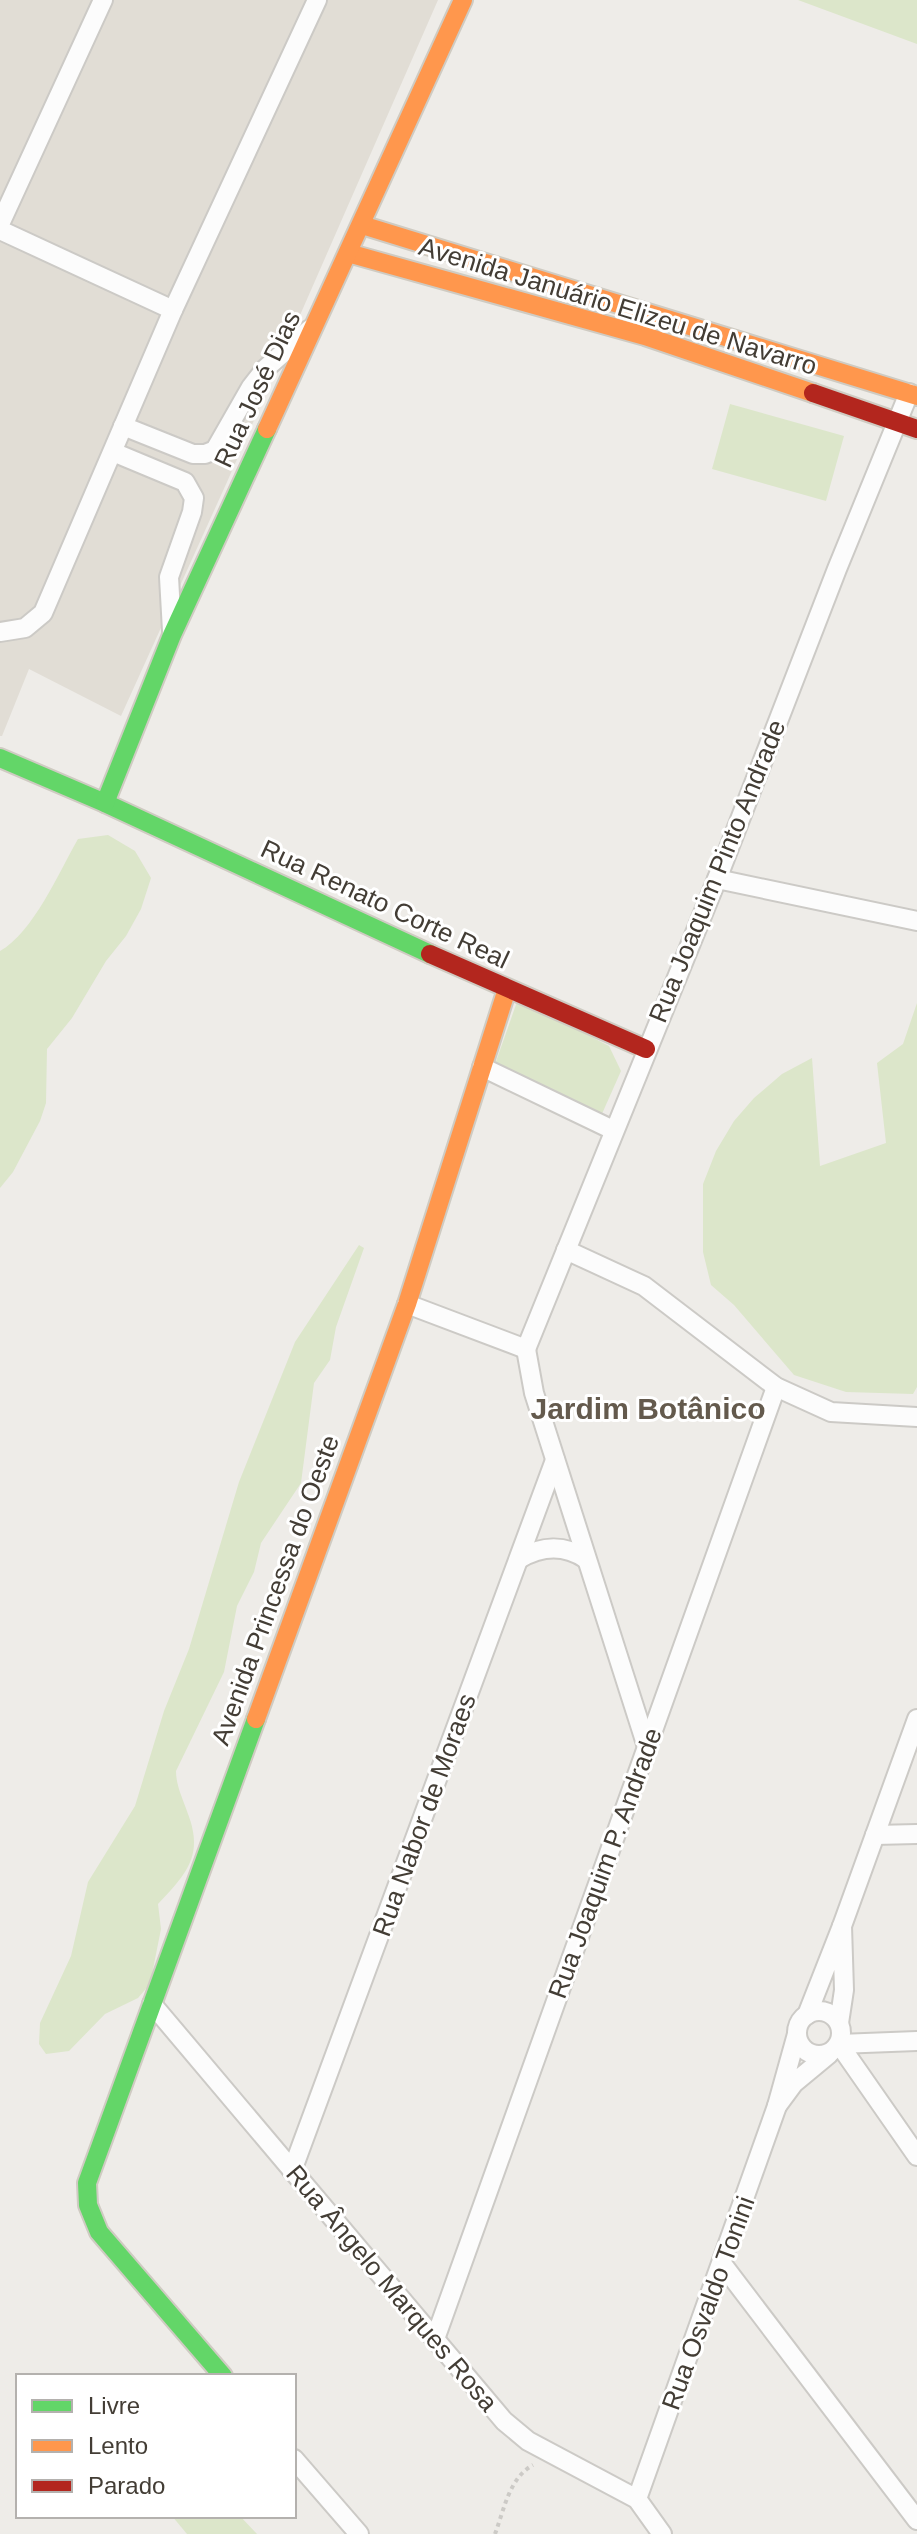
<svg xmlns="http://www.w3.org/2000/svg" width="917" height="2534" viewBox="0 0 917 2534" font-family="Arial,sans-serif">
  <rect width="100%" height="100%" fill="#eeece8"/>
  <polygon fill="#e1ddd5" points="0,0 438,0 227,482 121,716 29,669 2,736 0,736"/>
  <g fill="#dce6ca">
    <polygon points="798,0 917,0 917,44"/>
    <polygon points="730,404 844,436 826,501 712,469"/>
    <path d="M108 835 135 851 151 878 141 909 126 936 106 961 72 1018 47 1049 46 1103 40 1121 13 1172 0 1188V951C33 933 59 872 78 839Z"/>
    <polygon points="518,999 609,1046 621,1071 601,1116 494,1067"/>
    <polygon points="917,1003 917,1387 913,1394 846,1392 794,1375 734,1305 711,1285 703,1252 703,1184 716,1151 734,1121 754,1098 782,1074 812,1058 820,1166 886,1143 877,1063 903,1044"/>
    <path d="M359 1245 364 1248 336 1327 330 1360 314 1383 301 1483 261 1543 254 1572 237 1606 224 1672 176 1771C176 1786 183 1799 188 1814 204 1856 186 1874 158 1904L161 1929 150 1984 138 1998 105 2014 69 2051 46 2054 39 2044 40 2023 71 1956 88 1882 135 1806 164 1711 189 1649 239 1482 295 1342Z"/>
    <polygon points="172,2516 240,2516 257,2534 187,2534"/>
  </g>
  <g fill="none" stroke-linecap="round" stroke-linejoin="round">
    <defs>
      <g id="street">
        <polyline points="0,224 103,0"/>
        <polyline points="0,230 173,310"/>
        <polyline points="123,426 193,454 205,454 215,450 251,387 265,369 310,329"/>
        <polyline points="113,452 185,482 194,498 192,512 169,577 172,631"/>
        <polyline points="0,632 25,628 43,613 173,310 317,0"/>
        <polyline points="717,879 917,921"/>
        <polyline points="482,1067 613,1130"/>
        <polyline points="566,1250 644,1286 776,1387 831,1412 917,1417"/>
        <polyline points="407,1304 526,1349"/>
        <polyline points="526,1349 717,879 837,569 909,393"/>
        <polyline points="526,1349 534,1393 647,1747"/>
        <path d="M519 1559C541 1546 564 1544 586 1559"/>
        <polyline points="875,1835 917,1834"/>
        <polyline points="842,1926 917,1719"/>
        <polyline points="152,2004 504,2421 528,2441 637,2499 662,2534"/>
        <circle cx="819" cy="2033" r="22"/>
        <polyline points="807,2015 842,1926 844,1990 839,2023"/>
        <polyline points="797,2034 777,2106 794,2083 829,2054"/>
        <polyline points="839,2044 917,2156"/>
        <polyline points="839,2044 917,2041"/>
        <polyline points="292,2171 555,1460"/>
        <polyline points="723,2265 917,2520"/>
        <polyline points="435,2339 776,1387"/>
        <polyline points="294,2459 359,2534"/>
        <polyline points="637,2499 777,2106"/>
      </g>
      <g id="fast">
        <polyline points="0,758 105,803 430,954"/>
        <polyline points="105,803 172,635 267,429"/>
        <polyline points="223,2376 99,2232 88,2205 87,2183 256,1719"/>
      </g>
      <g id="slow">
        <polyline points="362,225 917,396"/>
        <polyline points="348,253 645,336 813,393"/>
        <polyline points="267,429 463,0"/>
        <polyline points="256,1719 407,1304 507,989"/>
      </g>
      <g id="jam">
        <polyline points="813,393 917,429"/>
        <polyline points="430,954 646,1049"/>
      </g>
    </defs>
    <use href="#street" stroke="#cccac6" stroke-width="22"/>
    <use href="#fast" stroke="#cfcbc2" stroke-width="22"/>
    <use href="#slow" stroke="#cfcbc2" stroke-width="22"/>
    <use href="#jam" stroke="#cfcbc2" stroke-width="22"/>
    <path stroke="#cccac6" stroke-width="4" stroke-dasharray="4 4" stroke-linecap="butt" d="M495 2534C504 2510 509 2478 533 2465"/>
    <use href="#street" stroke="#fcfcfc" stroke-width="18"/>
    <use href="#fast" stroke="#63d668" stroke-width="18"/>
    <use href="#slow" stroke="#ff974d" stroke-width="18"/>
    <use href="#jam" stroke="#b3261e" stroke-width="18"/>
  </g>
  <g text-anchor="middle" stroke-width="6" stroke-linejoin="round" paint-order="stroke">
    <g font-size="26" fill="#433d35" stroke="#fff">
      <text transform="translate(618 306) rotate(17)" y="9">Avenida Januário Elizeu de Navarro</text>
      <text transform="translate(257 389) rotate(-65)" y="9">Rua José Dias</text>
      <text transform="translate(717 871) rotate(-68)" y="9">Rua Joaquim Pinto Andrade</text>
      <text transform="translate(385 904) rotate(25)" y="9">Rua Renato Corte Real</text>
      <text transform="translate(275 1590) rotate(-70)" y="9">Avenida Princessa do Oeste</text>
      <text transform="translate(424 1815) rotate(-70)" y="9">Rua Nabor de Moraes</text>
      <text transform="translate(605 1863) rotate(-70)" y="9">Rua Joaquim P. Andrade</text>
      <text transform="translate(392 2288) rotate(50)" y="9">Rua Ângelo Marques Rosa</text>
      <text transform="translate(708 2303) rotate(-70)" y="9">Rua Osvaldo Tonini</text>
    </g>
    <g font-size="30" font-weight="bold" fill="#645a4d" stroke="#fff">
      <text x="648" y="1419">Jardim Botânico</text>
    </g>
  </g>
  <rect x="16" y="2374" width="280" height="144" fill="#ffffff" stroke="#b4b1ae" stroke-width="2"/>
  <rect x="32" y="2400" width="40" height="12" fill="#63d668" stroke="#b4b1ae" stroke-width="2"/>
  <text x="88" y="2414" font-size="24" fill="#433d35">Livre</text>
  <rect x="32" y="2440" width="40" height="12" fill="#ff974d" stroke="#b4b1ae" stroke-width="2"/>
  <text x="88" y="2454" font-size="24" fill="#433d35">Lento</text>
  <rect x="32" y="2480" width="40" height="12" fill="#b3261e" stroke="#b4b1ae" stroke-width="2"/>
  <text x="88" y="2494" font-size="24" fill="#433d35">Parado</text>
</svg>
